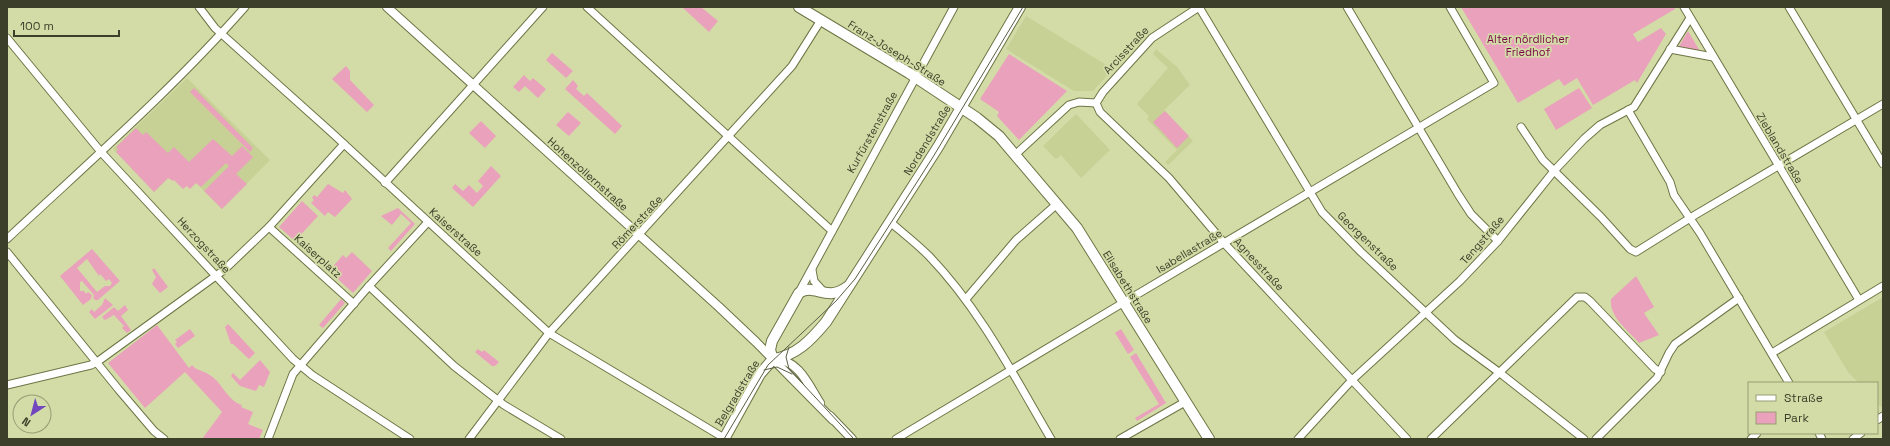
<svg xmlns="http://www.w3.org/2000/svg" width="1890" height="446" viewBox="0 0 1890 446" font-family="'Space Grotesk',sans-serif">
  <rect width="100%" height="100%" fill="#d3dca7"/>
  <g fill="#c7d195">
    <polygon points="1026,16 1113,69 1093,91 1074,91 1006,49"/>
    <polygon points="1156,49 1177,67 1190,85 1164,110 1193,141 1168,165 1165,162 1177,150 1147,119 1149,116 1137,104 1168,68 1153,54"/>
    <polygon points="187,78 270,160 222,209 180,167 154,192 113,149"/>
    <polygon points="1076,114 1110,150 1081,178 1061,155 1056,159 1043,146"/>
    <polygon points="1883,297 1883,406 1881,407 1877,403 1877,383 1859,383 1848,372 1824,332"/>
  </g>
  <g fill="#eaa1bc" fill-rule="evenodd">
    <polygon points="682,7 701,7 718,21 709,32"/>
    <polygon points="1461,7 1674,7 1675,9 1633,34 1638,42 1661,28 1666,34 1637,83 1635,80 1593,105 1577,78 1564,86 1559,79 1518,103"/>
    <polygon points="1688,31 1701,53 1678,48"/>
    <polygon points="552,53 573,71 566,78 546,60"/>
    <polygon points="1009,54 1067,91 1019,140 997,116 999,112 980,99"/>
    <polygon points="346,66 350,71 350,80 374,105 367,112 332,79"/>
    <polygon points="524,75 530,81 533,78 546,89 538,98 525,86 519,92 513,87"/>
    <polygon points="573,80 578,86 576,89 584,96 587,93 622,126 615,134 565,89"/>
    <polygon points="194,88 253,148 250,152 190,92"/>
    <polygon points="1579,88 1592,108 1556,130 1544,109"/>
    <polygon points="1165,111 1189,136 1177,148 1153,122"/>
    <polygon points="568,112 581,123 569,136 556,125"/>
    <polygon points="481,121 496,136 485,148 469,133"/>
    <polygon points="136,128 143,135 146,132 168,153 174,147 189,162 213,139 232,156 242,146 253,157 236,174 247,184 222,209 204,191 229,166 226,163 201,187 196,183 190,189 187,186 183,189 174,180 173,181 168,178 154,192 116,152 118,149 116,147"/>
    <polygon points="491,166 501,176 473,207 452,188 455,184 463,191 469,185 477,193 483,186 478,181"/>
    <polygon points="328,184 343,193 345,190 352,199 335,217 328,212 325,216 311,203 314,200 312,198 314,195 317,197"/>
    <polygon points="302,201 318,216 295,241 279,227"/>
    <polygon points="398,208 415,224 391,251 388,248 411,223 401,214 392,225 381,216"/>
    <path d="M92 249 120 281 98 300H95L93 298 94 295 82 281 80 282V291H84L86 294 88 292 92 295 91 299 83 305 60 276ZM87 259 99 276 100 274 106 281 109 279 112 283 110 286H105L97 292 77 268Z"/>
    <polygon points="352,252 372,271 353,293 329,271 343,255 346,258"/>
    <polygon points="154,268 168,287 160,293 152,284 156,277 152,270"/>
    <path d="M1636 276 1654 307 1644 313 1659 335 1639 343C1628 330 1609 317 1611 299Z"/>
    <polygon points="105,298 113,305 95,319 89,312 92,309 94,312 102,305"/>
    <polygon points="341,299 345,303 323,328 319,325"/>
    <polygon points="125,305 128,310 121,316 131,330 127,333 122,328 124,326 114,315 105,320 102,317 114,307 118,311"/>
    <polygon points="228,324 255,353 249,359 233,344 231,344 225,327"/>
    <path d="M157 325 189 368 192 365C197 371 202 370 208 374 222 381 226 400 242 405L241 407 253 412 248 424 263 430 259 439H202L222 412 185 372 145 408 108 363Z"/>
    <polygon points="190,329 195,336 178,348 175,344 177,342 175,340"/>
    <polygon points="1121,329 1134,350 1128,354 1115,333"/>
    <polygon points="478,349 482,352 484,350 499,362 495,366 492,366 475,352"/>
    <polygon points="1136,353 1166,403 1137,421 1135,418 1159,404 1130,357"/>
    <polygon points="260,360 270,372 264,387 259,385 256,391 240,386 231,376 233,373 240,380"/>
  </g>
  <g fill="none" stroke-linecap="round" stroke-linejoin="round">
    <defs>
      <g id="minor">
        <polyline points="199,7 215,28 331,132 549,333 724,438"/>
        <polyline points="587,7 832,231"/>
        <polyline points="1347,7 1458,194 1471,214 1498,241"/>
        <polyline points="1684,7 1859,300"/>
        <polyline points="1789,7 1883,164"/>
        <polyline points="7,38 101,152 293,359 312,375 410,439"/>
        <polyline points="1670,49 1713,57"/>
        <polyline points="1096,103 1103,92 1152,38 1199,7 1322,212 1361,252 1455,340 1500,373 1584,439"/>
        <polyline points="1096,103 1100,112 1169,178 1224,243 1407,439"/>
        <polyline points="1628,110 1670,182 1674,195 1700,233 1789,383"/>
        <polyline points="1521,127 1543,160 1601,217 1630,249 1636,252 1695,215 1883,104"/>
        <polyline points="1015,155 1069,105 1079,102 1096,103"/>
        <polyline points="385,183 543,7"/>
        <path d="M890 222C903 233 917 244 929 256 980 309 1014 376 1051 439"/>
        <polyline points="269,227 354,304"/>
        <path d="M7 239C88 163 172 90 245 7"/>
        <polyline points="7,252 119,390 154,431 164,439"/>
        <polyline points="812,270 814,281 823,291"/>
        <polyline points="369,286 454,366 504,405 561,439"/>
        <polyline points="798,294 954,7"/>
        <polyline points="966,299 1016,240 1057,204"/>
        <polyline points="1772,353 1883,286"/>
        <polyline points="7,385 91,365 97,362 224,270 269,227 344,144"/>
        <polyline points="1877,420 1883,416"/>
        <polyline points="1819,433 1822,439"/>
        <polyline points="268,439 293,374 369,286 428,222"/>
        <polyline points="469,439 549,333 792,66 821,20"/>
        <polyline points="896,439 1131,298 1494,83 1450,7"/>
        <polyline points="1120,439 1185,402"/>
        <polyline points="1298,439 1352,380 1460,281 1498,241 1554,171 1584,139 1600,125 1634,107 1690,18"/>
        <polyline points="1431,439 1577,297 1585,297 1590,301 1655,369 1661,372"/>
        <polyline points="1596,439 1657,378 1669,353 1675,344 1739,298"/>
        <polyline points="1751,439 1757,433"/>
        <polyline points="1853,439 1861,433"/>
      </g>
      <g id="tertiary">
        <polyline points="387,7 719,307 756,342 833,420"/>
        <path d="M775 359C799 360 809 386 820 403"/>
        <polyline points="830,416 852,439"/>
      </g>
      <g id="secondary">
        <polyline points="799,7 909,73 977,118 999,136 1077,228 1209,439"/>
        <polyline points="1198,7 1199,7"/>
        <path d="M773 359C796 356 811 340 826 322L938 147 1020 7"/>
        <path d="M773 359 770 350 772 341 799 293C815 282 825 303 847 287"/>
        <polyline points="724,439 760,374 773,359"/>
      </g>
    </defs>
    <use href="#minor" stroke="#6e7545" stroke-width="9"/>
    <use href="#tertiary" stroke="#6e7545" stroke-width="10"/>
    <use href="#secondary" stroke="#6e7545" stroke-width="12"/>
    <use href="#minor" stroke="#fff" stroke-width="7"/>
    <use href="#tertiary" stroke="#fff" stroke-width="8"/>
    <use href="#secondary" stroke="#fff" stroke-width="10"/>
    <g stroke="#5a5e43" stroke-width="1">
      <polyline points="789,347 786,357 789,369 854,439"/>
      <polyline points="764,370 777,367 792,374"/>
      <polyline points="724,439 768,365 836,301 855,279 933,157 1023,7"/>
    </g>
  </g>
  <g text-anchor="middle" stroke-width="3.5" stroke-linejoin="round" paint-order="stroke">
    <g font-size="11" fill="#7c0647" stroke="#d3dca7">
      <text x="1528" y="43">Alter nördlicher<tspan x="1528" dy="13">Friedhof</tspan></text>
    </g>
    <g font-size="11" fill="#3c3f2a" stroke="#d3dca7">
      <text transform="translate(1126 50) rotate(-47)" y="4">Arcisstraße</text>
      <text transform="translate(897 53) rotate(32)" y="4">Franz-Joseph-Straße</text>
      <text transform="translate(872 132) rotate(-61)" y="4">Kurfürstenstraße</text>
      <text transform="translate(927 140) rotate(-59)" y="4">Nordendstraße</text>
      <text transform="translate(1780 148) rotate(59)" y="4">Zieblandstraße</text>
      <text transform="translate(588 174) rotate(42)" y="4">Hohenzollernstraße</text>
      <text transform="translate(637 222) rotate(-47)" y="4">Römerstraße</text>
      <text transform="translate(456 232) rotate(42)" y="4">Kaiserstraße</text>
      <text transform="translate(1482 240) rotate(-49)" y="4">Tengstraße</text>
      <text transform="translate(1368 241) rotate(44)" y="4">Georgenstraße</text>
      <text transform="translate(204 245) rotate(47)" y="4">Herzogstraße</text>
      <text transform="translate(1189 251) rotate(-31)" y="4">Isabellastraße</text>
      <text transform="translate(318 256) rotate(42)" y="4">Kaiserplatz</text>
      <text transform="translate(1259 264) rotate(47)" y="4">Agnesstraße</text>
      <text transform="translate(1128 287) rotate(58)" y="4">Elisabethstraße</text>
      <text transform="translate(737 393) rotate(-59)" y="4">Belgradstraße</text>
    </g>
  </g>
  <rect width="1890" height="446" fill="none" stroke="#3c3f2a" stroke-width="16"/>
  <rect x="1748" y="382" width="130" height="52" fill="#d3dca7" stroke="#979d75"/>
  <rect x="1756" y="395" width="20" height="6" fill="#ffffff" stroke="#979d75"/>
  <text x="1784" y="402" font-size="12" fill="#3c3f2a">Straße</text>
  <rect x="1756" y="412" width="20" height="12" fill="#eaa1bc" stroke="#979d75"/>
  <text x="1784" y="422" font-size="12" fill="#3c3f2a">Park</text>
  <g transform="translate(32 414) rotate(216)"><circle r="19" fill="#d3dca7" stroke="#979d75"/>
  <path d="M0-3L7 15L0 10L-7 15Z" fill="#7146be"/>
  <text y="-6" font-size="11" font-weight="bold" text-anchor="middle" fill="#3c3f2a">N</text>
  </g>
  <path d="M14 30v6h105v-6" fill="none" stroke="#3c3f2a" stroke-width="2"/>
  <text x="20" y="30" font-size="12" fill="#3c3f2a" stroke="#d3dca7" stroke-width="3" paint-order="stroke">100 m</text>
</svg>
